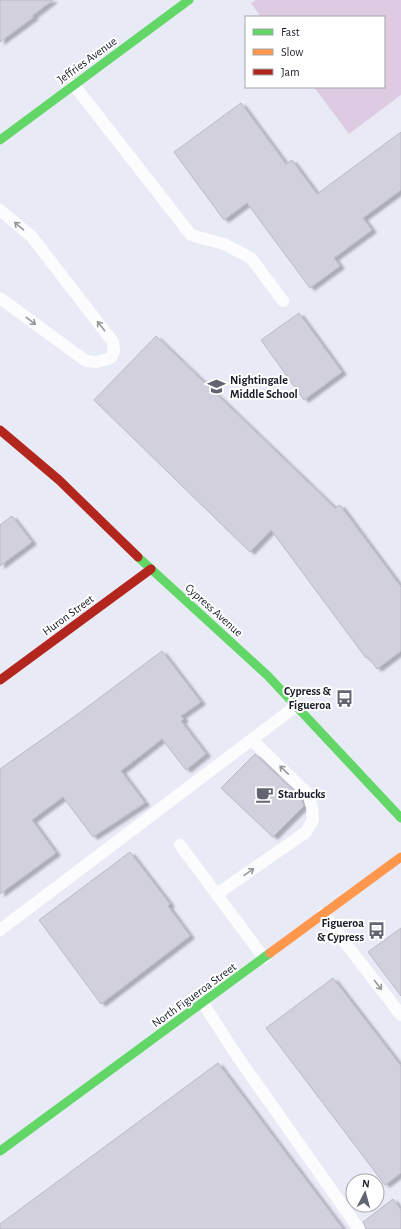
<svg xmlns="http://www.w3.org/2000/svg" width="401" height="1229" viewBox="0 0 401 1229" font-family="'Alegreya Sans',sans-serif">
  <defs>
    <filter id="shadow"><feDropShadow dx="4.5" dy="2.5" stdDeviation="1" flood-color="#0004"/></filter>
  </defs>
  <rect width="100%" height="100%" fill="#e8eaf6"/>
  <polygon fill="#decae2" points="256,0 401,0 401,95 349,134 314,87 384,87 384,17 261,17 251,3"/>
  <g fill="#d1d0dc" stroke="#bbbac6" filter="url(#shadow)">
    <polygon points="0,0 53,0 32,16 34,17 0,42"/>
    <polygon points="241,103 286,164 292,160 317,194 401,132 401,190 363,218 372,230 334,258 340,266 310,288 247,203 224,220 174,152"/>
    <polygon points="299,313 342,372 304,400 261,340"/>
    <polygon points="156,336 335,508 340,505 401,587 401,651 377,669 368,657 366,658 271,530 250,552 94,400"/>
    <polygon points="12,516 32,542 0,566 0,525"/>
    <polygon points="162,651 201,702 181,716 184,719 181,721 206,754 186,770 162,739 121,771 145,803 93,837 63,797 32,820 56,853 0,894 0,769 78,714"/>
    <polygon points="255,754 301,798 304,806 273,837 221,788"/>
    <polygon points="130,852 170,904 168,906 190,936 101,1004 39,920"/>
    <polygon points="401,928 401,996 368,952"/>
    <polygon points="333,978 401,1066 401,1173 385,1185 266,1028"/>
    <polygon points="218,1063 343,1229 0,1229 0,1224"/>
    <polygon points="393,1199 401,1210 401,1229 366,1229 363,1222"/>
  </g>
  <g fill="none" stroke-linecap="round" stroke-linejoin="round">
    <g stroke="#fcfcfe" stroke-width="12">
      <polyline points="74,85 191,235 224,244 251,258 283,301"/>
      <polyline points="0,210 32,237 113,342 114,351 111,358 97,362 86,361 0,298"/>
      <polyline points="180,845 264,958"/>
      <polyline points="217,894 306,832 313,820 312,807 308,794 252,740"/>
      <polyline points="323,914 401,1015"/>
      <polyline points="0,930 296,706"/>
      <polyline points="203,1003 235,1053 359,1229"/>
    </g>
    <g stroke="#63d668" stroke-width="9">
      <polyline points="0,140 189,0"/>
      <polyline points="138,557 268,676 401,818"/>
      <polyline points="0,1151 270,953"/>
    </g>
    <polyline stroke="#ff974d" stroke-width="9" points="270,953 401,857"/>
    <g stroke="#b3261e" stroke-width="9">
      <polyline points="0,430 59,480 138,557"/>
      <polyline points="0,680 151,569"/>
    </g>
  </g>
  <defs><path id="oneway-shaft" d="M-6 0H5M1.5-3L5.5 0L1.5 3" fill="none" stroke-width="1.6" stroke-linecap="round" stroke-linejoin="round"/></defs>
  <g stroke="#96989e">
    <use href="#oneway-shaft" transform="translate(19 226) rotate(-140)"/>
    <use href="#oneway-shaft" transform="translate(31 321) rotate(37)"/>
    <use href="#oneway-shaft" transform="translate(101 326) rotate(-128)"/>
    <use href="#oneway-shaft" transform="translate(284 770) rotate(-136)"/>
    <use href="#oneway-shaft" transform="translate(249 872) rotate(-35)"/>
    <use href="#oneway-shaft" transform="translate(378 985) rotate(52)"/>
  </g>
  <defs>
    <symbol id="school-bare" viewBox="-9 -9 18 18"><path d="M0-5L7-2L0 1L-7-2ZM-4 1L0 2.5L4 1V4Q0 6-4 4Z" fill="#626571" stroke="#fff" stroke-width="2.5" paint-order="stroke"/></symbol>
    <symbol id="bus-bare" viewBox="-9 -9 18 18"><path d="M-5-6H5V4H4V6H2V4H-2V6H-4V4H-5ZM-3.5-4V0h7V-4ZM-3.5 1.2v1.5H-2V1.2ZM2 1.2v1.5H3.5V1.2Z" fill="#626571" stroke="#fff" stroke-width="2.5" paint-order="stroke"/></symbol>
    <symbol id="cafe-bare" viewBox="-9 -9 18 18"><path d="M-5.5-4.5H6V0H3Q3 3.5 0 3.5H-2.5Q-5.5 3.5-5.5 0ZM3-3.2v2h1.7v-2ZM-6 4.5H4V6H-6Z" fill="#626571" stroke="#fff" stroke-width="2.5" paint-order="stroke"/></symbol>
  </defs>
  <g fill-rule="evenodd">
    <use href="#school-bare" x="204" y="374" width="25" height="25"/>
    <use href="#bus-bare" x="332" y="686" width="25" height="25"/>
    <use href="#cafe-bare" x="252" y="782" width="25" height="25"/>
    <use href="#bus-bare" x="364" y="918" width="25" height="25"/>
  </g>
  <g text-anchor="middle" stroke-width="4" stroke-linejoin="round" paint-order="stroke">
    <g font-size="12" fill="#1a1d29" stroke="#fff">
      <text transform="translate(87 60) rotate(-36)" y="4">Jeffries Avenue</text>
      <text transform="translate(214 610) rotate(42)" y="4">Cypress Avenue</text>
      <text transform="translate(68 615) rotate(-36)" y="4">Huron Street</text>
      <text transform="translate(194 995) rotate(-36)" y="4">North Figueroa Street</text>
    </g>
    <g font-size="12" font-weight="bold" fill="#1a1d29" stroke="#fff" text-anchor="start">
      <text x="230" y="384">Nightingale<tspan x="230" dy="14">Middle School</tspan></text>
      <text x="331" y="695" text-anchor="end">Cypress &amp;<tspan x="331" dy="14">Figueroa</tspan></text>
      <text x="278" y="798">Starbucks</text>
      <text x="364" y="927" text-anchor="end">Figueroa<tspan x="364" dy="14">&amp; Cypress</tspan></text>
    </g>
  </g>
  <rect x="245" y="16" width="140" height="72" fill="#ffffff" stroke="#a3a5a9"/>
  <rect x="253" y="29" width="20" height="6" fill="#63d668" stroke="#a3a5a9"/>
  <text x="281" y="36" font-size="12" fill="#1a1d29">Fast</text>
  <rect x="253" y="49" width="20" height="6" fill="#ff974d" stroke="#a3a5a9"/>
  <text x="281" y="56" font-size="12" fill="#1a1d29">Slow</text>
  <rect x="253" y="69" width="20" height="6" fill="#b3261e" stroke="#a3a5a9"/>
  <text x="281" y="76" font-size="12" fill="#1a1d29">Jam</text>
  <g transform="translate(365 1193) rotate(6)"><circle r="19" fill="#ffffff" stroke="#a3a5a9"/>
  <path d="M0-3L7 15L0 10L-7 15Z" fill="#626571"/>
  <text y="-6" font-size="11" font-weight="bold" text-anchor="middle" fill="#1a1d29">N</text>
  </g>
</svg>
